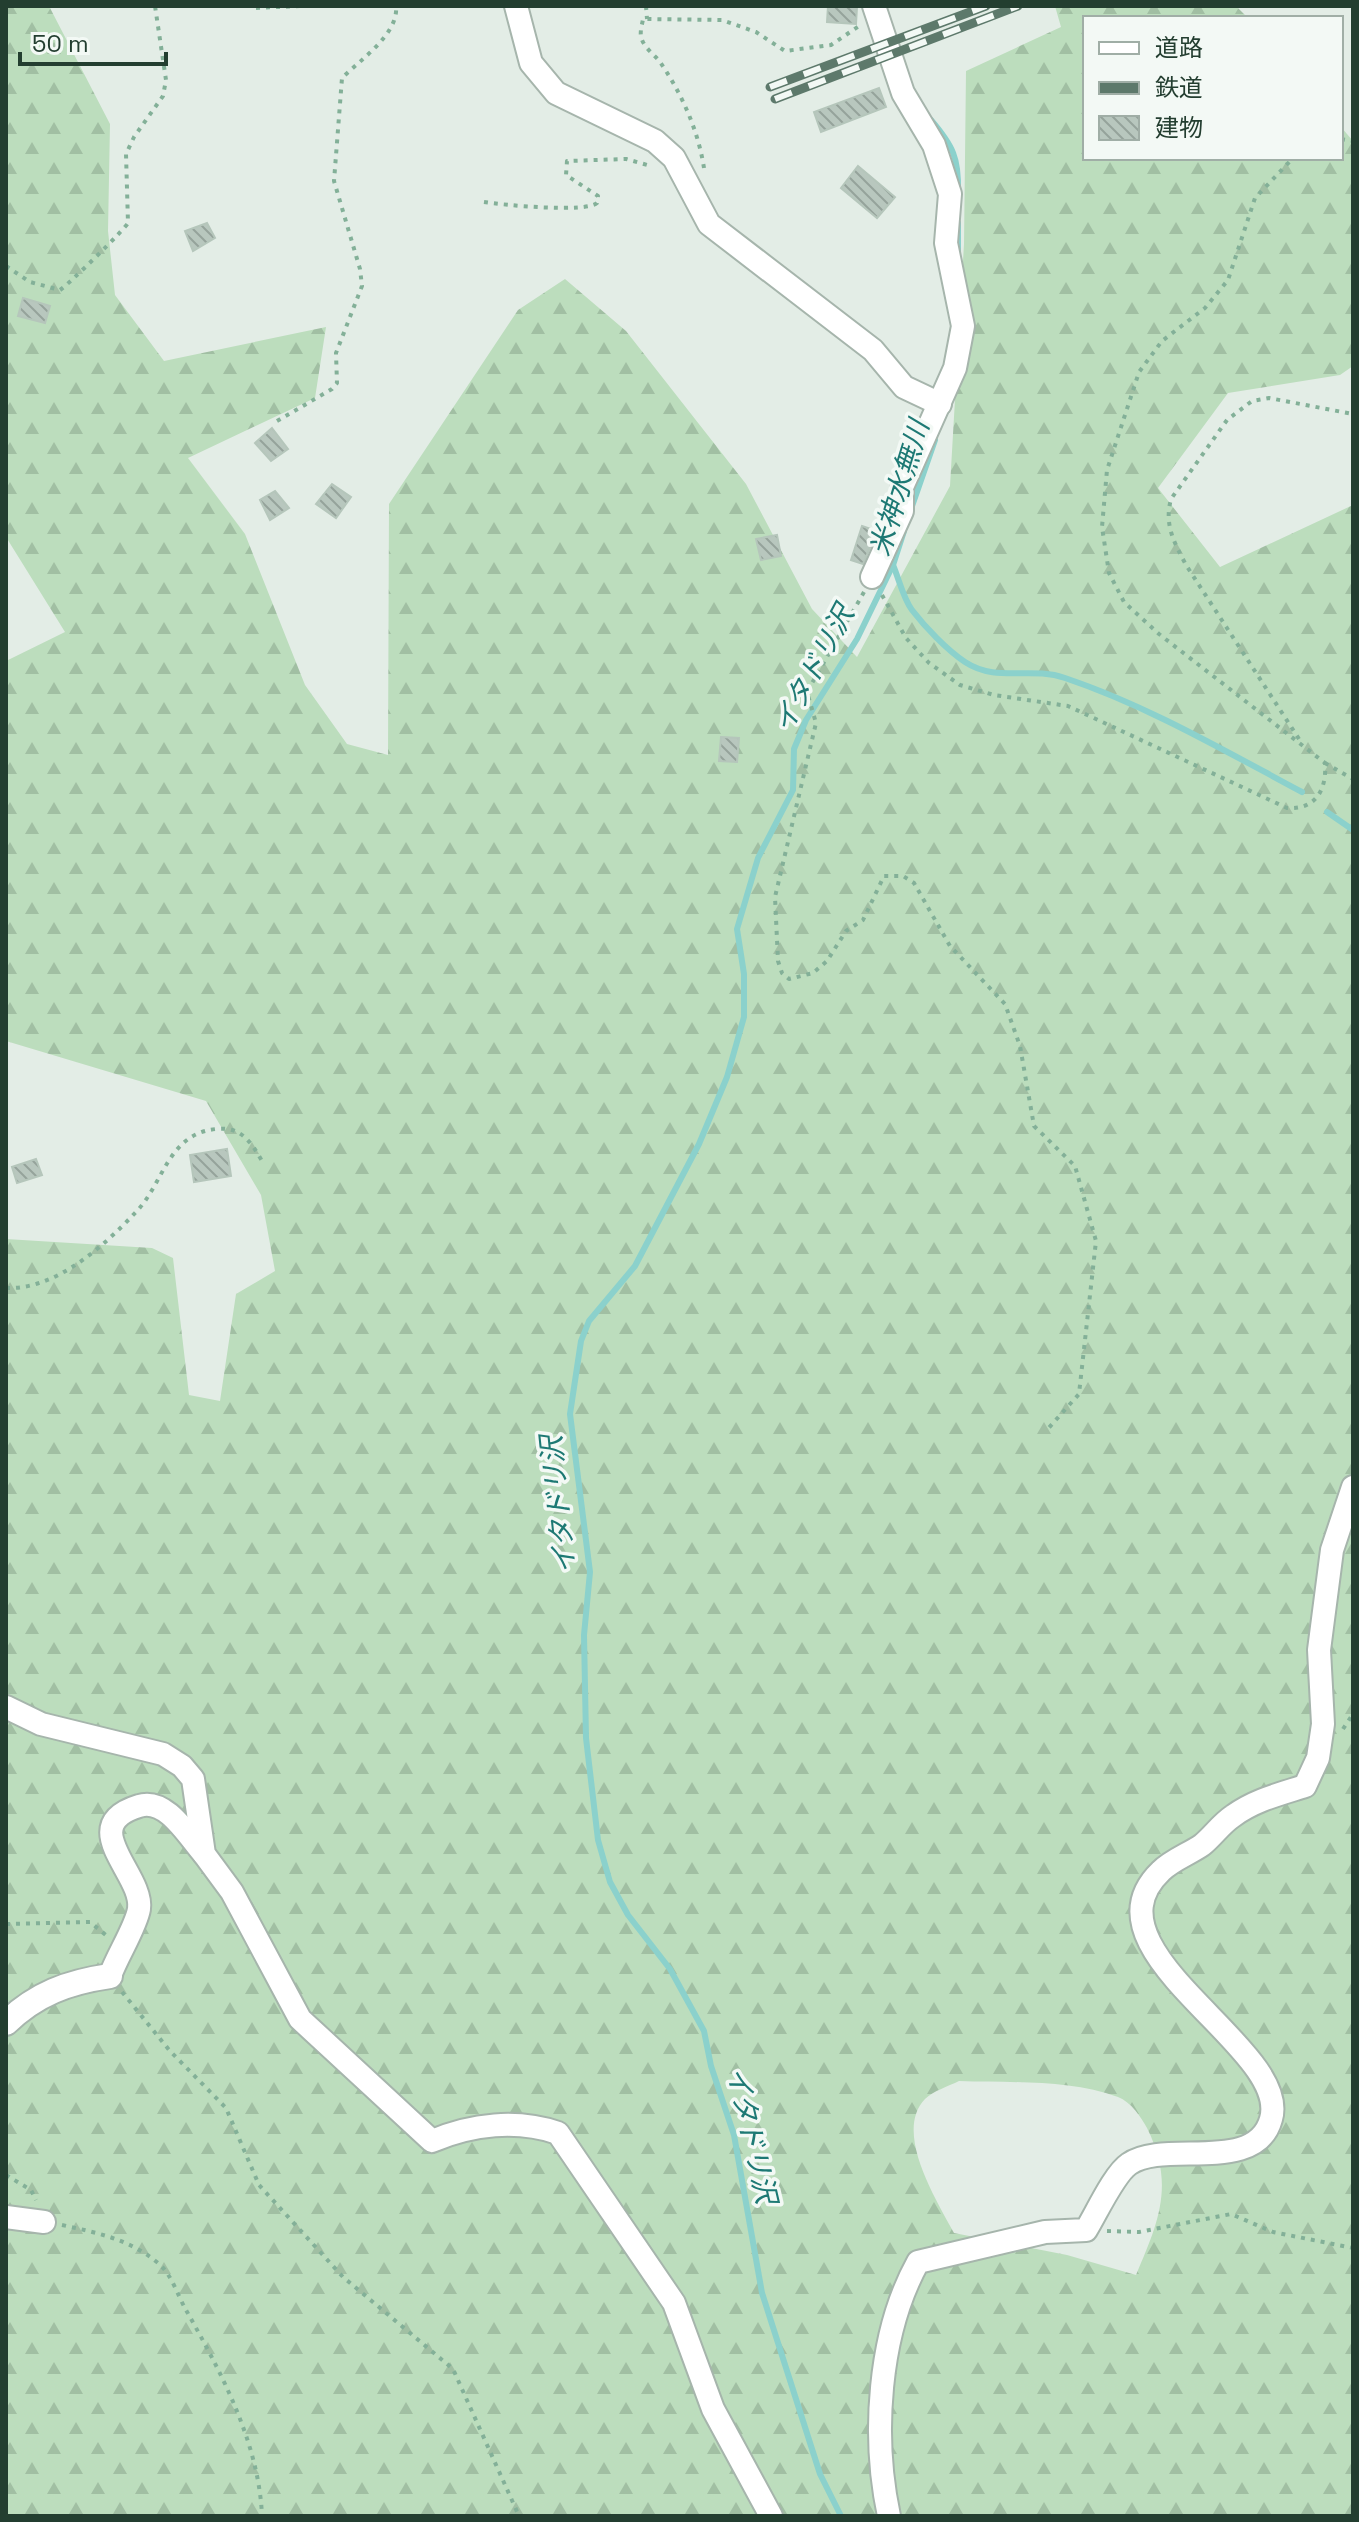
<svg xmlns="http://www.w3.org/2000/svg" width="1359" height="2522" viewBox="0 0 1359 2522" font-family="'Space Grotesk','Noto Sans JP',sans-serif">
  <defs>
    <pattern id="forest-firs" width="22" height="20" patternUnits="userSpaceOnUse" patternTransform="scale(2)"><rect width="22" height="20" fill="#bcddbd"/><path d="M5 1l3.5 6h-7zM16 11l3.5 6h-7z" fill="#a1bfa3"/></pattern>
    <pattern id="building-back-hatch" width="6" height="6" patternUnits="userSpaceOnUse" patternTransform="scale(2)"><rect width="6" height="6" fill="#b8c7be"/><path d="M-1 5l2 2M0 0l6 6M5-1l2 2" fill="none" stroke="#95a39b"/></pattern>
  </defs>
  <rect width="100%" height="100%" fill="#e3ede6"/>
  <path fill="url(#forest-firs)" fill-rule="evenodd" d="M6 6H49L110 124 108 231 115 295 164 361 326 327 315 398 188 458 245 534 305 685 347 744 388 755 389 504 518 310 565 279 626 331 746 484 812 609 857 657 950 486 964 244 966 71 1061 27 1055 6H1236L1248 18H1085V158H1341V127L1353 141V366L1340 375 1228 393 1158 488 1220 567 1353 505V2516H6V1239L152 1248 173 1258 189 1395 220 1401 236 1294 275 1271 261 1195 206 1101 6 1041V661L65 632 6 537ZM959 2081C1011 2083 1068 2079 1118 2097 1131 2102 1141 2117 1147 2128 1175 2184 1159 2221 1136 2275L1067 2255 954 2233C937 2201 893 2132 925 2099 933 2091 949 2086 959 2081Z"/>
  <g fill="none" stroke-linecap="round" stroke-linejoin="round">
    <g stroke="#8bd1cc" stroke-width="6">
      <path d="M931 120C953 146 959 158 958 192"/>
      <polyline points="958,252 958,223"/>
      <polyline points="911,509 935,440"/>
      <path d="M893 565C899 579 903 598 912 610 925 627 947 650 965 662 997 683 1030 666 1065 678 1148 706 1225 751 1302 792"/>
      <polyline points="1327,812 1353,830"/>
      <polyline points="841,2516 820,2474 762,2293 734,2135 711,2066 704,2031 670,1969 628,1915 610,1882 598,1840 586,1738 584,1635 590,1572 570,1414 581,1341 589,1321 635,1266 699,1144 727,1077 744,1017 744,974 737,929 758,858 793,790 794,749 806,720 857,639 893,565 904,531"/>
    </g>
  </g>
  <g fill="url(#building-back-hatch)" stroke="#b5c6bb" stroke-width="2">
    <polygon points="828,6 857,7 856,24 827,22"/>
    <polygon points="879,88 886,107 821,132 814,112"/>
    <polygon points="858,166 895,197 877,218 841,188"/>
    <polygon points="207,223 215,238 193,251 185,231"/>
    <polygon points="23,298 50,306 45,323 18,316"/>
    <polygon points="272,428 288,449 271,461 255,443"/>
    <polygon points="332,484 351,497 336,518 316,504"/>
    <polygon points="275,491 289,508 270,520 260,500"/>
    <polygon points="862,526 877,531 863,564 851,560"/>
    <polygon points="777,535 781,556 761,560 756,539"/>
    <polygon points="721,737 739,738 737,762 719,761"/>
    <polygon points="227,1149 231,1176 194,1182 190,1155"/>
    <polygon points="36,1159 42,1175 17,1183 12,1167"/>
  </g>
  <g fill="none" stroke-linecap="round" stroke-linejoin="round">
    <defs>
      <g id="minor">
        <polyline points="516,6 531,63 556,93 655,141 674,158 709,224 873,350 904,387 940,404"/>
        <polyline points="872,577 902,511 902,487 955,368 963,326 946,243 950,194 934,145 903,93 874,6"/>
        <path d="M6 1707 41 1724 163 1754 182 1766 193 1779 204 1854 232 1892 300 2019 432 2141C472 2124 517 2119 558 2133L674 2303 713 2409 771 2516"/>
        <path d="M110 1976C117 1956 136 1927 139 1909 144 1874 74 1826 139 1806 166 1797 188 1836 204 1854"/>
        <polyline points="6,2217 44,2222"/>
        <path d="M889 2516C872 2437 878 2334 918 2262L1045 2232 1086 2230C1096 2214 1114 2174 1129 2164 1164 2139 1256 2175 1271 2119 1292 2047 1077 1951 1161 1871 1172 1860 1189 1854 1202 1845 1213 1836 1221 1824 1233 1816 1255 1800 1280 1794 1305 1786L1318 1758 1323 1724 1319 1650 1332 1550 1353 1487"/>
      </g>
      <path id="tertiary" d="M6 2023C36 1994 68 1982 110 1976"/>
    </defs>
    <use href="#minor" stroke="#a6b5ac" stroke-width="26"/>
    <use href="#tertiary" stroke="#a6b5ac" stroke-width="28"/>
    <g stroke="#83b098" stroke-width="4" stroke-dasharray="4 6" stroke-linecap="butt">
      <polyline points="646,6 647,19"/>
      <polyline points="256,8 300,6"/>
      <polyline points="1341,139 1353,141"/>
      <path d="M704 168C698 130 682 94 660 62 654 54 644 48 641 37 640 31 642 25 643 19L722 20 756 32 785 51 831 45 862 24"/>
      <path d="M484 202C504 205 585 213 597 203L598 196 566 175 567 161 626 159 651 166"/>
      <path d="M6 266 30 282 60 290C68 285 125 229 128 223L126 154 134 137 163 96 166 80 155 6"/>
      <path d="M277 421 332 389 337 383 336 353 362 286 360 269 334 181 342 78C360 60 399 34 396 6"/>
      <polyline points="864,592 807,692 816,723 775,897 778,961 782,973 789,979 813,973 827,961 846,931 863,920 884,876 903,876 914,883 950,946 1005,1004 1020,1046 1034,1126 1075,1166 1096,1241 1079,1394 1046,1431"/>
      <path d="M882 595 906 638 929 663 960 685 994 695 1068 706 1287 808C1316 810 1327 789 1325 763L1159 634 1124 602 1109 573 1102 527 1107 470 1139 372 1162 341 1205 308 1228 280 1255 198 1293 158"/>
      <path d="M1299 739 1186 565C1174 542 1164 525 1171 499L1227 420 1252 401 1269 398 1353 414"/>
      <polyline points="1325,763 1353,779"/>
      <path d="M6 1288C55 1290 103 1247 135 1213 164 1184 167 1134 216 1129 241 1126 251 1142 262 1161"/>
      <polyline points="1343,1729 1353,1714"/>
      <polyline points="6,1924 90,1922 107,1936"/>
      <polyline points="122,1992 170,2051 226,2108 259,2185 343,2277 453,2369 519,2516"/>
      <polyline points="6,2175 31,2190 36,2200"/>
      <path d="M62 2225C98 2233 129 2239 158 2263 171 2273 178 2296 186 2310 221 2372 259 2443 262 2516"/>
      <polyline points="1107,2231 1139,2232 1231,2214 1273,2232 1353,2248"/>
    </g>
    <use href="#minor" stroke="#fff" stroke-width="22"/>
    <use href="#tertiary" stroke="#fff" stroke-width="24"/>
    <defs>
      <g id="rail">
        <polyline points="770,87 986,6"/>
        <polyline points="775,99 1018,6"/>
      </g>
    </defs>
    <use href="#rail" stroke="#5d796b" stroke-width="9"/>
    <use href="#rail" stroke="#f3f9f5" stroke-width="6" stroke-dasharray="18" stroke-linecap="butt"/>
  </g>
  <g text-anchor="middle" stroke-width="7" stroke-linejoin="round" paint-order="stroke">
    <g font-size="28" font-style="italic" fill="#1d7974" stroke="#f3f9f5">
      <text transform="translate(899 488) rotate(-73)" y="10">米神水無川</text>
      <text transform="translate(813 669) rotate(-62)" y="10">イタドリ沢</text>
      <text transform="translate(558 1505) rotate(-96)" y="10">イタドリ沢</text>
      <text transform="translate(752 2135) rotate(77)" y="10">イタドリ沢</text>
    </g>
  </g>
  <rect width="1359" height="2522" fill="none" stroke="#233e30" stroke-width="16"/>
  <rect x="1083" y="16" width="260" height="144" fill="#f3f9f5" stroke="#a0aea6" stroke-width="2"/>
  <rect x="1099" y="42" width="40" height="12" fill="#ffffff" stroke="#a0aea6" stroke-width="2"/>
  <text x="1155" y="56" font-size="24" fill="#233e30">道路</text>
  <rect x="1099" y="82" width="40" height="12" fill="#5d796b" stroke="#a0aea6" stroke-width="2"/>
  <text x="1155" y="96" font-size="24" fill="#233e30">鉄道</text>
  <rect x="1099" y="116" width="40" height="24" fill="url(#building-back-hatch)" stroke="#a0aea6" stroke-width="2"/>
  <text x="1155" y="136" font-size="24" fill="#233e30">建物</text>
  <path d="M20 52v12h146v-12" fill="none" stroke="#233e30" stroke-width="4"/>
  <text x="32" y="52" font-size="24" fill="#233e30" stroke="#f3f9f5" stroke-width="6" paint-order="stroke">50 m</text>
</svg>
